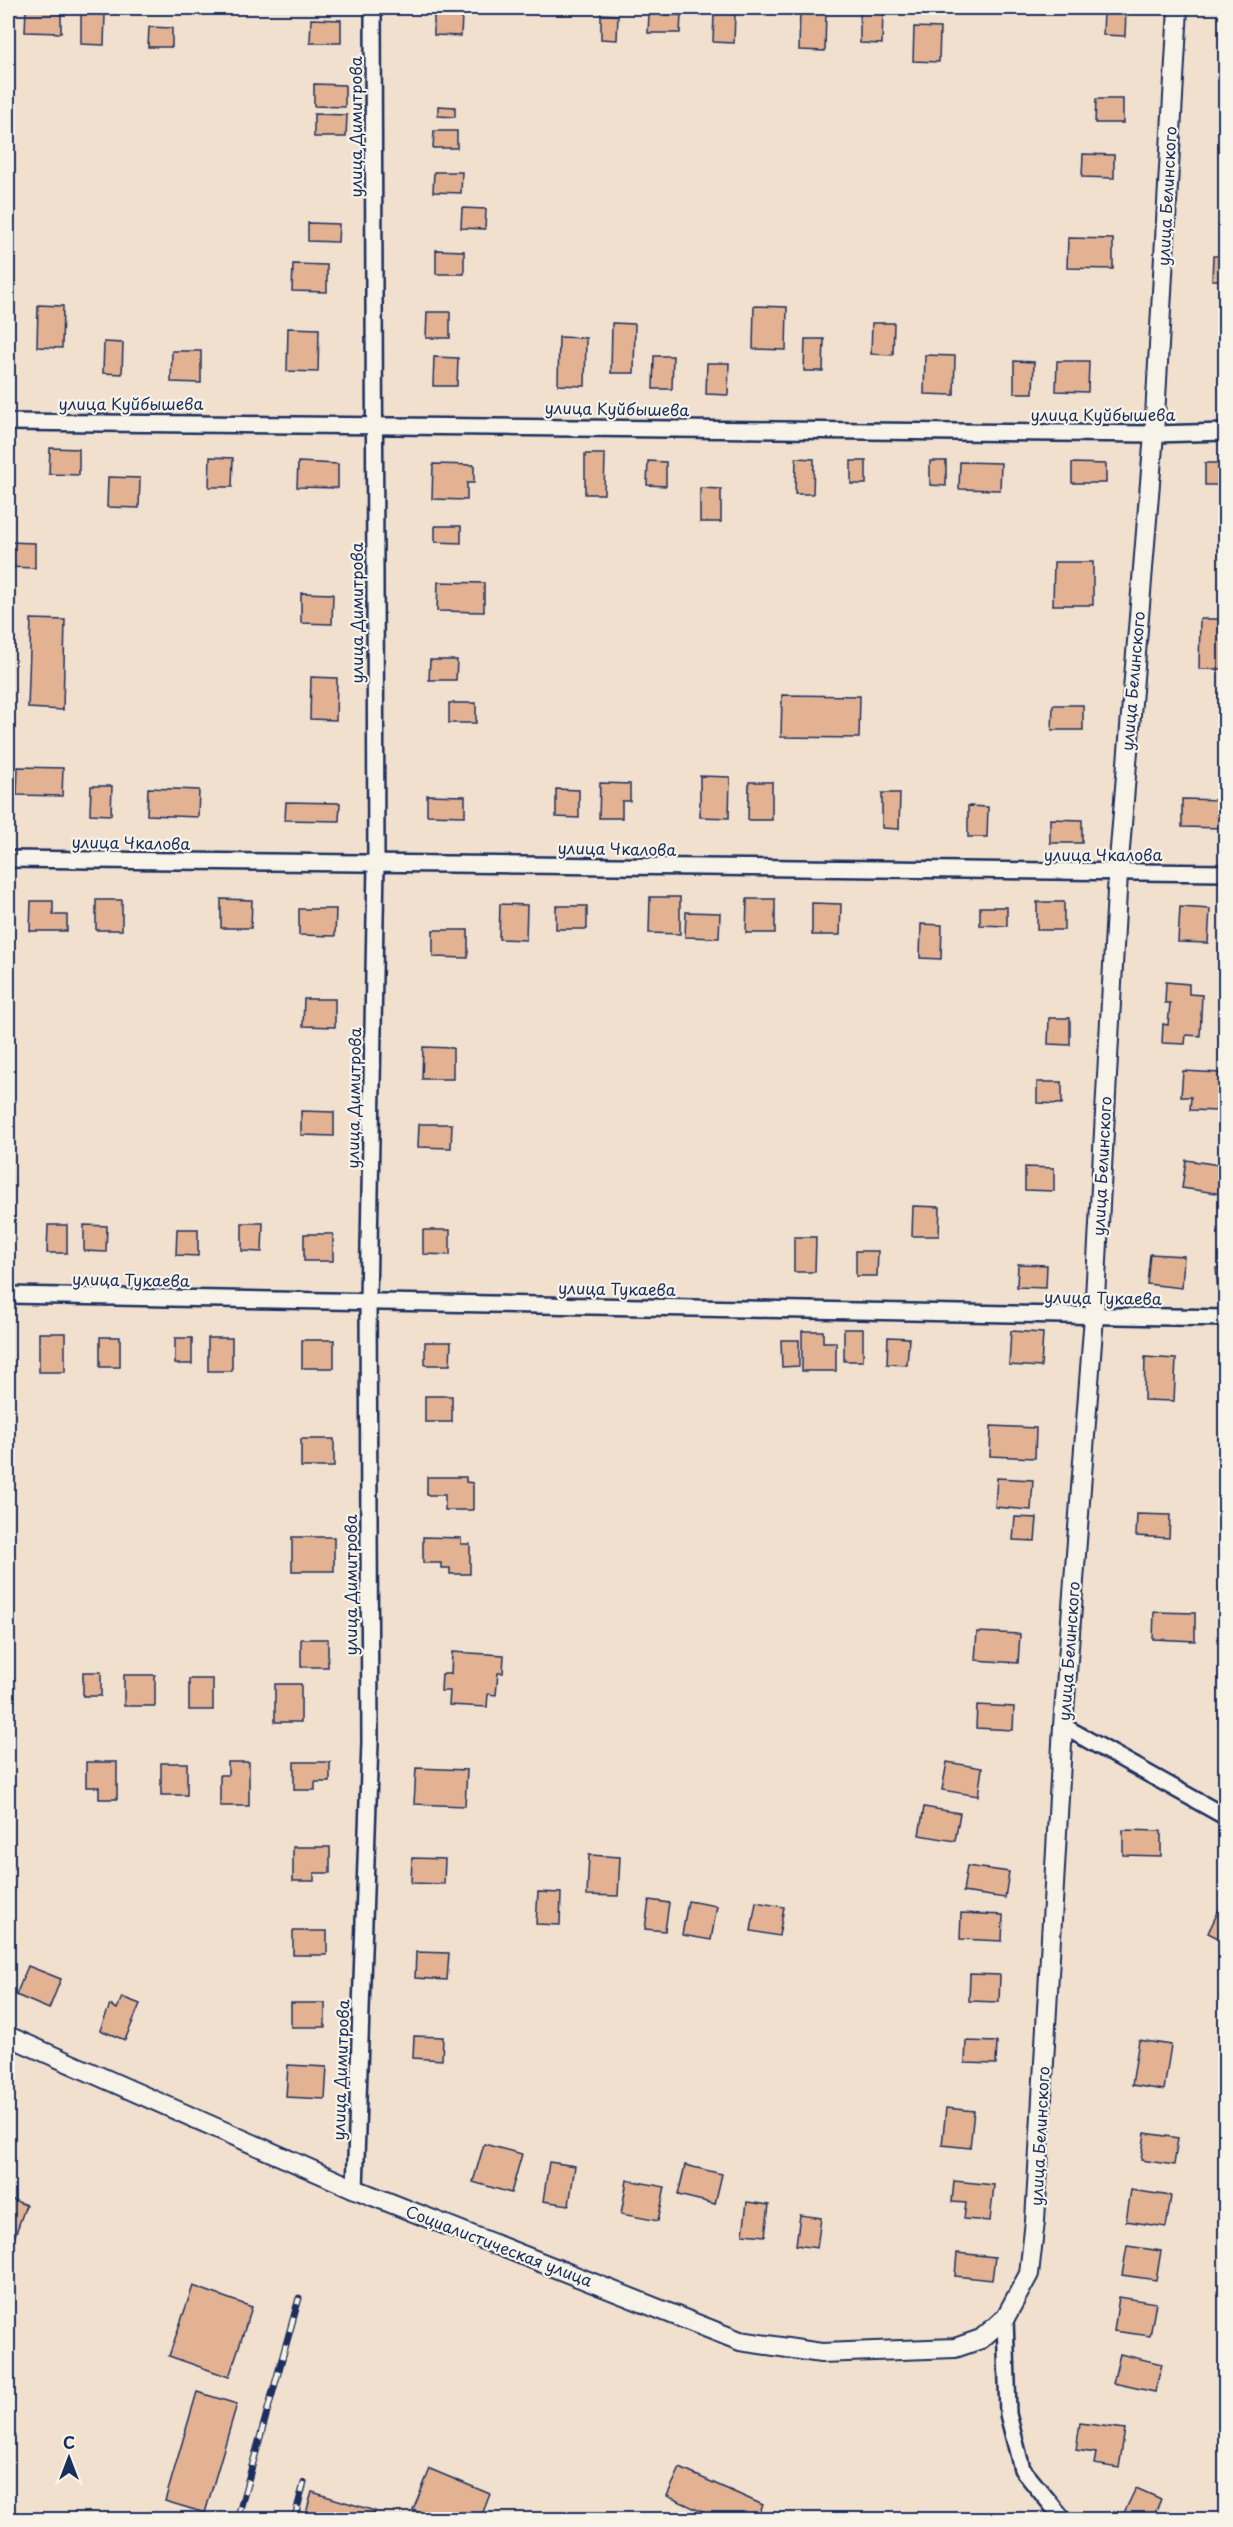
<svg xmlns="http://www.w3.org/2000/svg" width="1233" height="2527" viewBox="0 0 1233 2527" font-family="'Playpen Sans',sans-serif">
  <rect width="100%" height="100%" fill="#f1e0ce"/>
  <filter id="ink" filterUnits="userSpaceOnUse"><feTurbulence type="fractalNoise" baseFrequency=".0167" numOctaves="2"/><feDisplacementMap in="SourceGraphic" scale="12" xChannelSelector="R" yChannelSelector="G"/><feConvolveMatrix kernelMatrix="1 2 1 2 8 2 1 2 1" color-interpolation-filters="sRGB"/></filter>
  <g filter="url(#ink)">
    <g fill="#e2b293" stroke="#1b2f5e" stroke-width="1.5">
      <polygon points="26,9 61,9 61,33 25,32"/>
      <polygon points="800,9 826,10 825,51 799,50"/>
      <polygon points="860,9 883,10 882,44 860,43"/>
      <polygon points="1104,10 1126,10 1125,36 1103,35"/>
      <polygon points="81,13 105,14 104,45 81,44"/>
      <polygon points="714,13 735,14 734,43 713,42"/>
      <polygon points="434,14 462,15 461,36 434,35"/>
      <polygon points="601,14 618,15 617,40 601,39"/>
      <polygon points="649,14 681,15 680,33 648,33"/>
      <polygon points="311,19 341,20 341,43 310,43"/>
      <polygon points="149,27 172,28 172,47 148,47"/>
      <polygon points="914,27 940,28 939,62 913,61"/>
      <polygon points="314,84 345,85 345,107 314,106"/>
      <polygon points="1096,99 1123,99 1123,123 1095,123"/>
      <polygon points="438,106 455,107 455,117 438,116"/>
      <polygon points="314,114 347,115 346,137 314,137"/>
      <polygon points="1222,115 1226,115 1226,145 1221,145"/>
      <polygon points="434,131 457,131 457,148 433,148"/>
      <polygon points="1083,154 1114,155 1114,178 1082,177"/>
      <polygon points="434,172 462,172 461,193 433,192"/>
      <polygon points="462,208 486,209 485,229 461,228"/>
      <polygon points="308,223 339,224 338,242 308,241"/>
      <polygon points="1068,238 1113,239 1113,269 1067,268"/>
      <polygon points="436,250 464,251 464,274 436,274"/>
      <polygon points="1213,256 1226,256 1226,280 1212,280"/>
      <polygon points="293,264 327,265 327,292 292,291"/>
      <polygon points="38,305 63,306 62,348 37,347"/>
      <polygon points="754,306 787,307 786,350 753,349"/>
      <polygon points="427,312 450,312 450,338 426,338"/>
      <polygon points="612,323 635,324 634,373 611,373"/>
      <polygon points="872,323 894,323 893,355 871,354"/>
      <polygon points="288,328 319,329 318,372 287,371"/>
      <polygon points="559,337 586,338 585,386 558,385"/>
      <polygon points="805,339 824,339 823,371 804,371"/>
      <polygon points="104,342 123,343 122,374 103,373"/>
      <polygon points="172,351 201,351 201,383 171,382"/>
      <polygon points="925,355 955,356 954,395 924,394"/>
      <polygon points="654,356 673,356 672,389 653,389"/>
      <polygon points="434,357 458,358 457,386 433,386"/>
      <polygon points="1014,361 1034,362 1033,393 1014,393"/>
      <polygon points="1057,361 1089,361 1088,392 1056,391"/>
      <polygon points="707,363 729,363 728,395 706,394"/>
      <polygon points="50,448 79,449 79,475 49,474"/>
      <polygon points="585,454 605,454 604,494 585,494"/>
      <polygon points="210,457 233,458 232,487 209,487"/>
      <polygon points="796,458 814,459 813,494 795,494"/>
      <polygon points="648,461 666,462 666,486 647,485"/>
      <rect x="851" y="461" width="15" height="23"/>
      <polygon points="930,461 946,461 946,486 930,485"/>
      <polygon points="298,462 338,464 338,488 297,487"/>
      <polygon points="960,462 1001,463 1000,490 959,489"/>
      <polygon points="1072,463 1106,464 1106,483 1072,483"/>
      <rect x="1205" y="463" width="21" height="22"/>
      <polygon points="433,464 474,465 474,483 467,483 467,500 432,499"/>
      <polygon points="108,477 140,478 139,508 107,507"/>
      <polygon points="700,488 721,489 721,522 700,522"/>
      <polygon points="435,526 461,526 461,543 435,542"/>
      <polygon points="8,542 35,543 35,568 8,567"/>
      <polygon points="1054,562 1093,562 1093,605 1053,605"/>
      <polygon points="438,582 484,583 484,612 437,611"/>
      <polygon points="301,593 333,594 332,624 301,623"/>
      <polygon points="31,619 65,620 63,710 28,708"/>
      <polygon points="1200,619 1226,619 1225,669 1199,669"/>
      <polygon points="430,660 457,660 456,680 429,680"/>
      <polygon points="311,677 337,678 336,720 310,719"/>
      <polygon points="782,695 860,696 859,738 781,737"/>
      <rect x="449" y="703" width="27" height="20"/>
      <polygon points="1053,705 1083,705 1083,730 1052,730"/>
      <polygon points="18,767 63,768 62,796 17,795"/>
      <polygon points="700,776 730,777 729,818 700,817"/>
      <polygon points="749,782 772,782 772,820 748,820"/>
      <polygon points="600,783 630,784 630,801 622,801 622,818 599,818"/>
      <polygon points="91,786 112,786 111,815 90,814"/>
      <polygon points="148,788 199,790 198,817 147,815"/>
      <polygon points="556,789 579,790 579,818 556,817"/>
      <polygon points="882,793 900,793 899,829 882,828"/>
      <polygon points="427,795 465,796 465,816 427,815"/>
      <polygon points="1182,799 1223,800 1223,828 1182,827"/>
      <polygon points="286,802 340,803 339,821 285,820"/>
      <polygon points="968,806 988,807 987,837 968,837"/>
      <polygon points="1050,819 1082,820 1082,843 1050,843"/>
      <rect x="8" y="894" width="4" height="34"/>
      <polygon points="650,897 680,897 680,934 649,933"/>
      <polygon points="221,899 252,900 251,928 221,928"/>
      <polygon points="747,899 775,899 775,933 746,933"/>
      <rect x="96" y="900" width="26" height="30"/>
      <polygon points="31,901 53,901 53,915 67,915 67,931 30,931"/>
      <rect x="1037" y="902" width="27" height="28"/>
      <polygon points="812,903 841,904 840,935 812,935"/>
      <polygon points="500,904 527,905 526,940 499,939"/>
      <rect x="556" y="906" width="31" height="23"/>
      <polygon points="980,907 1007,907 1007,926 980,925"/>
      <polygon points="1180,907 1210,909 1208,943 1178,942"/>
      <polygon points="299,909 336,909 335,936 299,935"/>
      <polygon points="686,912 720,913 719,938 685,937"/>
      <polygon points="921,924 942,925 941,959 920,958"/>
      <polygon points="433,930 468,930 468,958 433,957"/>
      <polygon points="1166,982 1189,984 1189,994 1202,995 1200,1036 1186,1035 1185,1044 1162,1043 1163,1024 1168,1025 1170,1003 1165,1003"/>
      <polygon points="304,999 335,999 335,1027 303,1026"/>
      <polygon points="1049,1018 1070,1018 1070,1045 1048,1044"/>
      <polygon points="423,1047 453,1048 453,1079 422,1079"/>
      <polygon points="1183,1071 1220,1073 1218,1111 1190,1110 1191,1097 1181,1097"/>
      <polygon points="1037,1082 1062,1082 1062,1104 1037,1103"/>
      <polygon points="301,1111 334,1112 334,1136 301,1135"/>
      <polygon points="419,1124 452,1124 451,1148 418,1147"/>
      <polygon points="1186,1160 1226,1166 1223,1194 1182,1188"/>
      <polygon points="1025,1167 1054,1168 1054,1191 1025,1190"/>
      <polygon points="913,1206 940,1207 939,1236 912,1236"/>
      <polygon points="242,1223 263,1223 262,1252 242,1251"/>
      <polygon points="48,1225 67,1225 67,1253 47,1253"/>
      <polygon points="84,1225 107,1226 106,1252 84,1251"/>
      <polygon points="177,1229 198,1229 198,1256 176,1255"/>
      <polygon points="423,1230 450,1230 450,1255 423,1254"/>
      <rect x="304" y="1234" width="29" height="27"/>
      <polygon points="794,1237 816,1237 815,1272 794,1272"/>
      <polygon points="856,1251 878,1251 877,1276 856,1276"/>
      <polygon points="1150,1254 1184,1256 1182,1288 1147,1284"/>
      <polygon points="1018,1264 1047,1265 1046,1288 1017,1287"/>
      <polygon points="1216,1268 1226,1268 1226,1292 1218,1292"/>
      <rect x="844" y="1329" width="19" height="32"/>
      <polygon points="802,1331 823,1331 823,1342 836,1342 836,1371 802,1371"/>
      <polygon points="1011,1331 1043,1333 1041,1367 1009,1365"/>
      <rect x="39" y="1333" width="26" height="39"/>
      <rect x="100" y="1337" width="20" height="30"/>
      <polygon points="888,1337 909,1338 907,1365 887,1364"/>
      <rect x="175" y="1338" width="17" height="26"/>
      <rect x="208" y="1338" width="24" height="33"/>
      <rect x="302" y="1340" width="32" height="28"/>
      <polygon points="781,1340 799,1340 799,1366 782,1367"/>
      <polygon points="425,1342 451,1342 450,1365 425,1365"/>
      <polygon points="1145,1357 1176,1359 1174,1401 1144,1400"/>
      <rect x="425" y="1396" width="27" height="26"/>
      <polygon points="991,1426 1036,1428 1035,1458 990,1456"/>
      <rect x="301" y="1439" width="33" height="28"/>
      <polygon points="427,1477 466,1477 466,1482 473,1483 473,1510 445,1510 445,1495 427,1495"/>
      <polygon points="997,1478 1033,1480 1031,1510 995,1507"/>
      <polygon points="1137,1514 1170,1515 1169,1538 1136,1536"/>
      <polygon points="1015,1517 1037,1518 1035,1541 1013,1540"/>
      <rect x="292" y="1537" width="42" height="34"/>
      <polygon points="423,1537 461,1538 461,1544 470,1544 470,1574 450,1574 450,1568 441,1568 441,1563 423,1563"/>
      <polygon points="1154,1612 1195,1613 1195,1641 1153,1639"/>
      <polygon points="977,1632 1020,1634 1018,1663 975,1660"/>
      <rect x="301" y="1639" width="27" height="28"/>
      <polygon points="452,1652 504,1655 503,1673 498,1673 496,1695 488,1694 487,1707 449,1705 450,1691 441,1691 442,1674 451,1674"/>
      <rect x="83" y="1672" width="18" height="24"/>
      <rect x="124" y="1675" width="31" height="31"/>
      <rect x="189" y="1679" width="24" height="31"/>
      <rect x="275" y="1684" width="26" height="38"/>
      <polygon points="977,1705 1014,1707 1013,1730 976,1728"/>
      <polygon points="86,1762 117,1762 117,1799 99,1799 99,1787 86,1787"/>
      <polygon points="228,1762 249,1762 249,1806 220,1806 220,1775 228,1775"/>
      <polygon points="294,1762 330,1762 330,1782 315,1782 315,1790 294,1790"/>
      <polygon points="947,1762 982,1768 978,1796 942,1790"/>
      <rect x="161" y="1763" width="26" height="32"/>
      <polygon points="416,1768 467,1770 465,1806 414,1804"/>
      <polygon points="924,1807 960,1813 955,1841 919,1835"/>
      <polygon points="1123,1830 1161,1831 1161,1856 1123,1855"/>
      <polygon points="293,1847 330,1847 330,1873 314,1873 314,1881 293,1881"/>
      <polygon points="589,1855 620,1857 618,1896 587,1895"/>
      <polygon points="412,1858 445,1859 444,1884 411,1883"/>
      <polygon points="967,1866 1009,1872 1005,1898 963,1892"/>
      <polygon points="538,1892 561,1893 560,1925 536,1924"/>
      <polygon points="649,1900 669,1903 665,1931 645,1929"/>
      <polygon points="688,1901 717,1906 711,1940 682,1935"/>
      <polygon points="756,1902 784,1907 779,1936 751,1931"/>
      <polygon points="1220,1908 1226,1911 1226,1942 1208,1933"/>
      <polygon points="961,1913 1003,1915 1002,1941 960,1939"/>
      <rect x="293" y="1931" width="34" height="24"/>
      <polygon points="416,1952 449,1953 447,1980 415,1978"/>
      <polygon points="28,1966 61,1979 49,2009 16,1995"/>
      <polygon points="970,1974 1000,1975 999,2002 969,2001"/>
      <polygon points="122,1997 140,2004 125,2040 100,2030 110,2005 117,2009"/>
      <rect x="291" y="2003" width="34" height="24"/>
      <polygon points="414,2036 443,2037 442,2060 413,2058"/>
      <polygon points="1139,2040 1171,2045 1164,2090 1132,2085"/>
      <polygon points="966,2041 997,2042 996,2064 965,2063"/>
      <polygon points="288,2065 327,2067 325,2099 286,2097"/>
      <polygon points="946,2108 974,2111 970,2148 942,2145"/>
      <polygon points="1145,2133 1178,2138 1174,2165 1141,2160"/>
      <polygon points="484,2144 522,2154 511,2193 473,2182"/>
      <polygon points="549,2162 575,2166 569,2205 543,2201"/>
      <polygon points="685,2165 722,2174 715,2204 678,2195"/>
      <polygon points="627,2180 665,2187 658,2221 621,2214"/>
      <polygon points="954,2181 994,2185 990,2221 964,2219 966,2203 952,2202"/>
      <polygon points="1131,2190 1171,2196 1166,2227 1126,2221"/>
      <polygon points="8,2198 26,2205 8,2255"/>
      <polygon points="747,2202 769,2205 765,2236 743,2234"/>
      <polygon points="800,2215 821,2218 817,2248 796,2245"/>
      <polygon points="1127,2246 1161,2251 1156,2280 1122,2275"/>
      <polygon points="957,2253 995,2257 992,2280 955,2276"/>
      <polygon points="193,2286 252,2307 229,2377 169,2356"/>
      <polygon points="1119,2297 1156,2303 1150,2336 1114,2331"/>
      <polygon points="1120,2354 1162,2364 1155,2392 1113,2383"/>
      <polygon points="197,2392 237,2404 205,2513 165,2501"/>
      <polygon points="1080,2423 1125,2429 1119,2468 1094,2464 1096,2453 1076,2450"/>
      <polygon points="680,2468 763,2505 757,2520 720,2520 667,2496"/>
      <polygon points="430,2469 490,2494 480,2520 437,2520 413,2510"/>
      <polygon points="1136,2488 1161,2499 1152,2520 1128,2520 1122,2517"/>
      <polygon points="312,2492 375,2511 373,2520 304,2520"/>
    </g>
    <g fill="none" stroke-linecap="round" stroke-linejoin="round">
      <defs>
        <g id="minor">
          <polyline points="8,422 1154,434 1226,432"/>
          <polyline points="8,859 1226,873"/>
          <polyline points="8,1295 1226,1318"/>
          <polyline points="1063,1726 1226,1817"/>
          <polyline points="355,2189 370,1742 368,1302 376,864 373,8"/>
          <polyline points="1005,2318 1008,2414 1022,2469 1064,2520"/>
        </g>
        <polyline id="tertiary" points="8,2036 355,2189 740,2341 821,2353 955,2348 981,2339 1005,2318 1029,2274 1035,2221 1063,1726 1094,1316 1118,873 1154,434 1178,8"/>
      </defs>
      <use href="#minor" stroke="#1b2f5e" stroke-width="20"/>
      <use href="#tertiary" stroke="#1b2f5e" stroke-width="22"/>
      <use href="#minor" stroke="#f7f3e8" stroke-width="15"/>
      <use href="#tertiary" stroke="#f7f3e8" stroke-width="18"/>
      <defs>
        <g id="rail">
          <polyline points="237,2520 299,2298"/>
          <polyline points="294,2520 304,2483"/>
        </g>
      </defs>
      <use href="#rail" stroke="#1b2f5e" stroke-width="7"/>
      <use href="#rail" stroke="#f7f3e8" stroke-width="4.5" stroke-dasharray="14" stroke-linecap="butt"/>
    </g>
  </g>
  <g text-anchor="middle" stroke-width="4.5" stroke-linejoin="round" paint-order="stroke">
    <g font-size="16" fill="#1b2f5e" stroke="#f7f3e8">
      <text transform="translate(356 127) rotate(-90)" y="6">улица Димитрова</text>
      <text transform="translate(1167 196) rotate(-87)" y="6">улица Белинского</text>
      <text x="131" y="410">улица Куйбышева</text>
      <text transform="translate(617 409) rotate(1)" y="6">улица Куйбышева</text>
      <text x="1103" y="421">улица Куйбышева</text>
      <text transform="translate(357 613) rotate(-90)" y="6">улица Димитрова</text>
      <text transform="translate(1133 681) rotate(-85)" y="6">улица Белинского</text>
      <text transform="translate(131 843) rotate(1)" y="6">улица Чкалова</text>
      <text transform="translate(617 849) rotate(1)" y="6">улица Чкалова</text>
      <text x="1103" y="861">улица Чкалова</text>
      <text transform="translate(354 1098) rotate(-89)" y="6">улица Димитрова</text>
      <text transform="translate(1102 1166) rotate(-87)" y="6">улица Белинского</text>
      <text transform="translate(131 1280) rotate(1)" y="6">улица Тукаева</text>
      <text transform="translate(617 1289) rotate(1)" y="6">улица Тукаева</text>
      <text transform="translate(1103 1298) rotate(1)" y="6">улица Тукаева</text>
      <text transform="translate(351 1585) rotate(-90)" y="6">улица Димитрова</text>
      <text transform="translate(1069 1651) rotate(-86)" y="6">улица Белинского</text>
      <text transform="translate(341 2070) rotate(-88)" y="6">улица Димитрова</text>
      <text transform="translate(1040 2136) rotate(-87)" y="6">улица Белинского</text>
      <text transform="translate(499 2246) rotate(21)" y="6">Социалистическая улица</text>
    </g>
  </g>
  <rect width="1233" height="2527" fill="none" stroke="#f7f3e8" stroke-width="30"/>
  <rect x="15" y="15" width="1203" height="2497" fill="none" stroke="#1b2f5e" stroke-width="2" filter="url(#ink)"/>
  <g transform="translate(69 2458)" stroke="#f7f3e8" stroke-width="4.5" paint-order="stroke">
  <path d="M0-4.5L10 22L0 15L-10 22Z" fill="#1b2f5e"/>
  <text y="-9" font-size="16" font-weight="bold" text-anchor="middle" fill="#1b2f5e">С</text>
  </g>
</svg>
